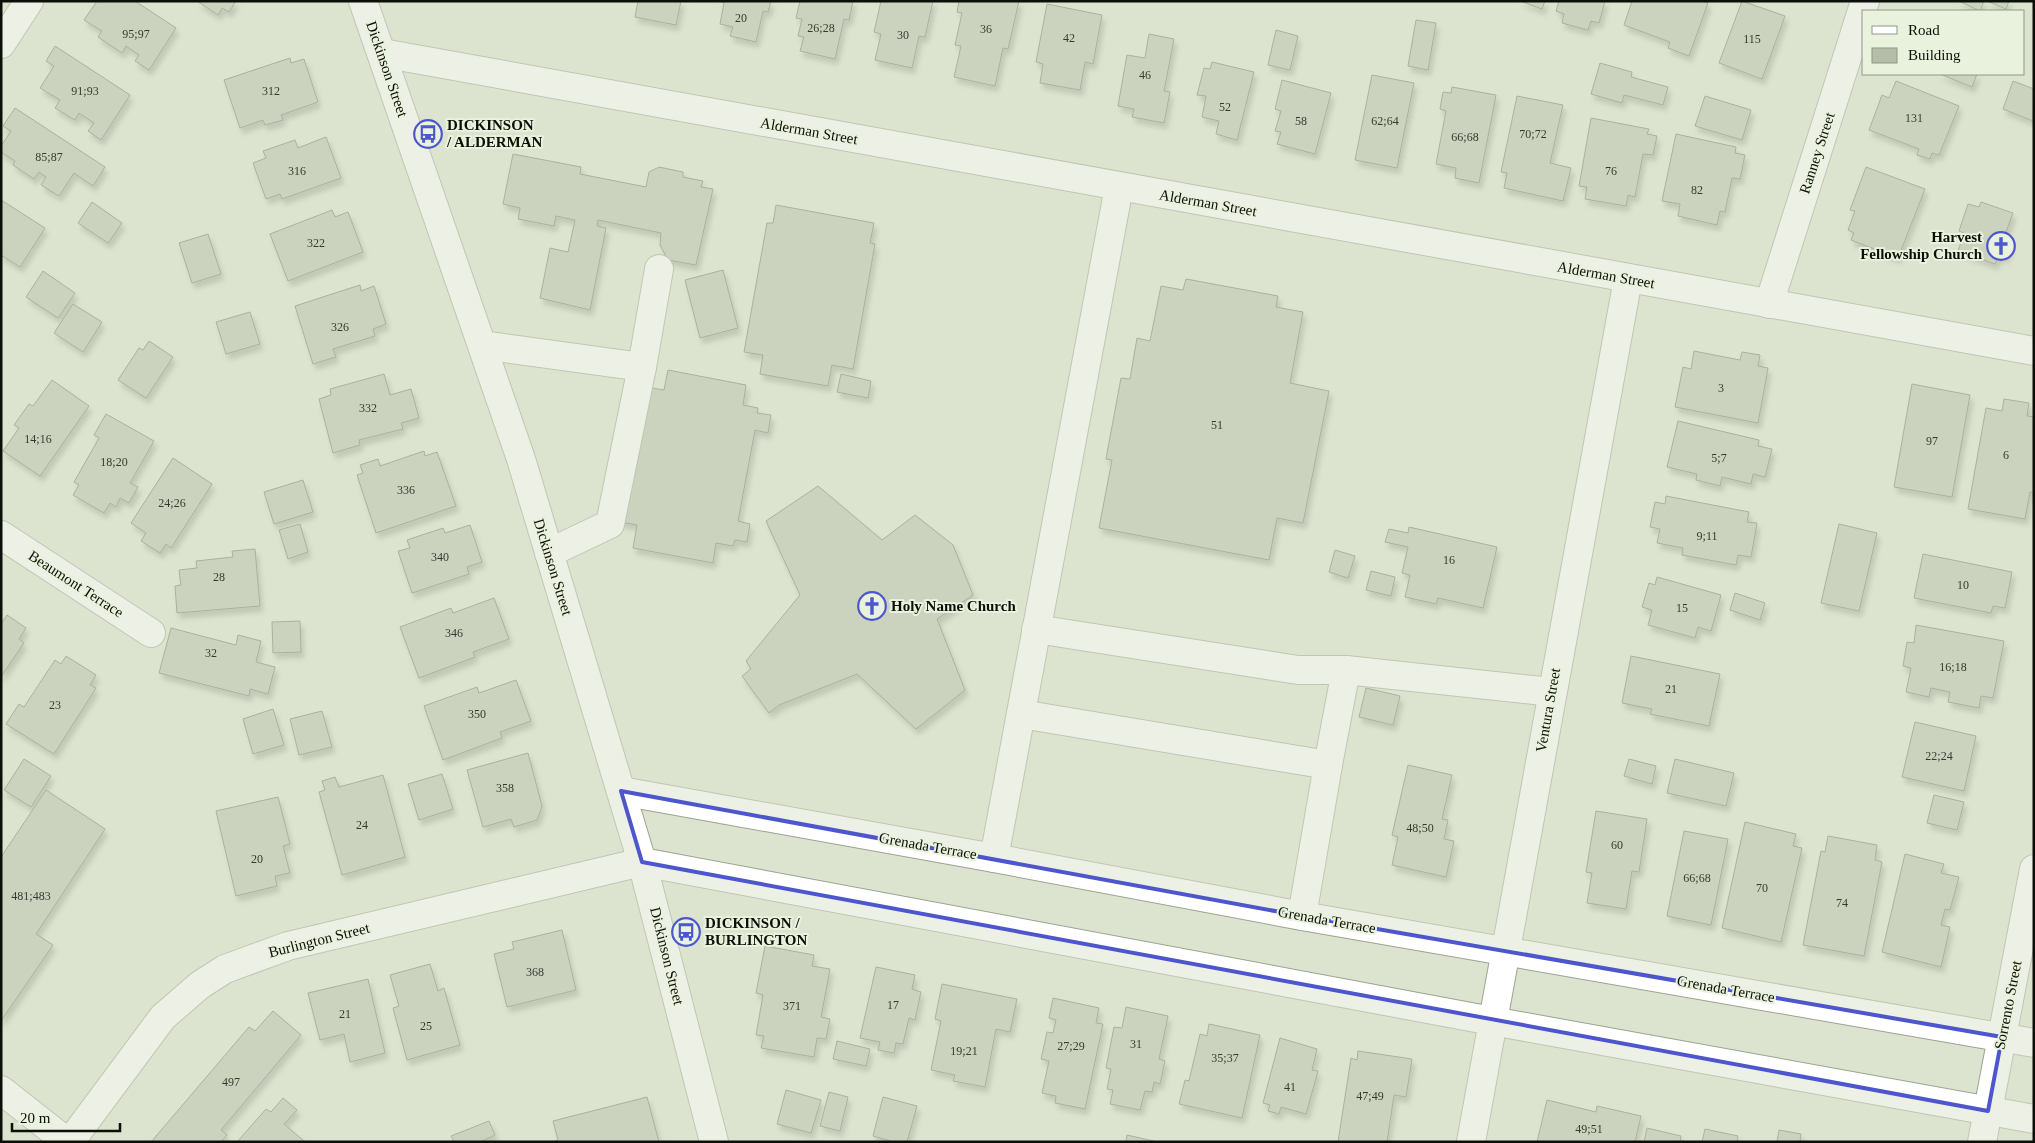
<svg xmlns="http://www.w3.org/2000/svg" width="2035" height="1143" viewBox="0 0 2035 1143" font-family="'Times New Roman',serif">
  <defs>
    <filter id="shadow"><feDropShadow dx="3" dy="5.5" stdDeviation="2.5" flood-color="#0004"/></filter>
  </defs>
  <rect width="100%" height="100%" fill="#dce4cf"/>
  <g fill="#b5bea9" stroke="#6d7461" filter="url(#shadow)">
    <polygon points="97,1 135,1 176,28 149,70 135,61 139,55 126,46 122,53 98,37 102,31 84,20"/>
    <polygon points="197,1 236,1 229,12 222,8 218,15"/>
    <polygon points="638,1 681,1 676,25 635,17"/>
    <polygon points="719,1 771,1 768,12 763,11 756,42 730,36 733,27 720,24 724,3"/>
    <polygon points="800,1 853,1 849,20 844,19 835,59 800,51 804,37 798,36 802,19 796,18"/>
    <polygon points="881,1 933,1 925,37 919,36 912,68 875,60 881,34 874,32"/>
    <polygon points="959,1 1019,1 1008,49 1003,48 995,86 954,77 961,46 955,45 962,13 957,12"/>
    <polygon points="1520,1 1545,1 1542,9"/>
    <polygon points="1559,1 1605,1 1599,23 1591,21 1588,30 1562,23 1564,14 1556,11"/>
    <polygon points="1632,1 1703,1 1708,3 1689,56 1668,48 1670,42 1624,25"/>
    <polygon points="1742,1 1785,16 1762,79 1719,63"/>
    <polygon points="1959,1 1984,1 1980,11"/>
    <polygon points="1987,1 2009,1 2006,9"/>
    <polygon points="1047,4 1102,15 1093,64 1085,62 1080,90 1040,83 1043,64 1036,62"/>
    <polygon points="1416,20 1436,23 1428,70 1408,66"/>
    <polygon points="1276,30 1298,36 1290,70 1268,65"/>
    <polygon points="1149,34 1174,39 1164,91 1170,92 1164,123 1132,117 1134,109 1118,106 1127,55 1145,58"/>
    <polygon points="55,46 130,95 101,140 88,131 94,123 79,113 75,120 55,108 60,100 40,88 54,66 46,61"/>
    <polygon points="290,58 291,63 304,59 318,102 281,115 283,120 265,125 263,120 240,128 224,80"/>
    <polygon points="1212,62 1254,72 1237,140 1216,134 1219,121 1202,117 1206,96 1197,95 1204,68 1210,69"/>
    <polygon points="1600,63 1632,72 1631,77 1668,87 1663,105 1624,95 1622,103 1591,94"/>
    <polygon points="1940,74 1977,74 1972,87"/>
    <polygon points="1372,75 1414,83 1397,168 1355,160"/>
    <polygon points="1282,80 1331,93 1315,154 1277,144 1281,132 1275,131 1281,111 1275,109"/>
    <polygon points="1896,81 1959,106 1939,155 1932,153 1930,159 1917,155 1919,149 1869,130 1882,95 1889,98"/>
    <polygon points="2013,81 2034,89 2033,121 2003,109"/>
    <polygon points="1452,87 1496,95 1479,183 1455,178 1456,168 1436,164 1446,111 1440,109 1443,92 1451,93"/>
    <polygon points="1517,96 1563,105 1550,163 1571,168 1563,201 1504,188 1507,173 1501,172"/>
    <polygon points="1705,96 1751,110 1742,140 1695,126"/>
    <polygon points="15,108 105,167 93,186 74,173 59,196 41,185 46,177 39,172 34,179 13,165 15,161 1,152 1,146 11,131 3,126"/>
    <polygon points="1591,118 1649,129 1647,134 1657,136 1653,155 1643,154 1635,197 1628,195 1626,206 1585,199 1587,187 1579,186"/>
    <polygon points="1676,134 1736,147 1735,153 1745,155 1740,179 1732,178 1725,212 1720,211 1717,225 1678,216 1680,204 1662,201"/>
    <polygon points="326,137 341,178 282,199 280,194 266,199 253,163 266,158 263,151 295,140 298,148"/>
    <polygon points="513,154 581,167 580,174 646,187 649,172 659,167 683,172 683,177 703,181 701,187 713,189 696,265 668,260 660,245 661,233 598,220 597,226 606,228 590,310 540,298 550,248 568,252 575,220 556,216 554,226 518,219 520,208 503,204"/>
    <polygon points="1866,167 1925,189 1898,258 1851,240 1854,233 1848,230 1855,211 1850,210"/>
    <polygon points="1,200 45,228 20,267 1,255"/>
    <polygon points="92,202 122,223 108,243 78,223"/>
    <polygon points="1981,202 2013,213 2003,240 2010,243 2006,257 1999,255 1995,264 1958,251 1964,233 1959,231 1968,204 1979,207"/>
    <polygon points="776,205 874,223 870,243 875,244 853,369 832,365 828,386 760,374 763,355 744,352 767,223 773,223"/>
    <polygon points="332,210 335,217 348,212 363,252 288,281 270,234"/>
    <polygon points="208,234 221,274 192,283 179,243"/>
    <polygon points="723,270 738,328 700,338 685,280"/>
    <polygon points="43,271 75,293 58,318 26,297"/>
    <polygon points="1186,279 1278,296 1276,307 1303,312 1290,383 1329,391 1303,523 1277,518 1269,560 1099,528 1112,460 1106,459 1121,378 1130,379 1137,338 1150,341 1161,286 1183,290"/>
    <polygon points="360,285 361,291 374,286 386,324 373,329 375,336 333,349 336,357 313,364 295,306"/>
    <polygon points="73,304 102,322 83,352 54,333"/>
    <polygon points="250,312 260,344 226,354 216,322"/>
    <polygon points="149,341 173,357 146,398 118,380 139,348 143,350"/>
    <polygon points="1694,351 1740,360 1742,352 1760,355 1758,366 1768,368 1758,423 1675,407 1683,367 1691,369"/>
    <polygon points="668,370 746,385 743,405 758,408 757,413 771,415 768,433 755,430 738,521 750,524 747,542 735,540 733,546 716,543 713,563 633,548 637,525 620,522 646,387 664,390"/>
    <polygon points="384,374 390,395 411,389 419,418 401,423 403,429 359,440 360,445 333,453 319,399 331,395 330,389"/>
    <polygon points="841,374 871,381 868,398 837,392"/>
    <polygon points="52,380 89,406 40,476 3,451 19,428 14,425 29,404 33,406"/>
    <polygon points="1912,384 1970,395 1952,497 1894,487"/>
    <polygon points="2004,399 2029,403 2027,416 2034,417 2034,493 2030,492 2025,519 1968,509 1986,408 2002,411"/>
    <polygon points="106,414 154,441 130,483 138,487 129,503 120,498 116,507 110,503 104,513 73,495 79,485 74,482 99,438 94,435"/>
    <polygon points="1678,421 1759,440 1758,446 1772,449 1765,477 1753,474 1751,484 1722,477 1720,486 1696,480 1697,474 1667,467"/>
    <polygon points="424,451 425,456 437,452 456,506 376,533 357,475 363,473 360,465 378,459 380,466"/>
    <polygon points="173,458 212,484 171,548 166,544 160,553 141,541 146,533 131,523"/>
    <polygon points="303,480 313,512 274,524 264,492"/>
    <polygon points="818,486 882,540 915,515 953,545 973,595 937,619 965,690 916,729 857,674 779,705 769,713 742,676 751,669 746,661 800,595 766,521"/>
    <polygon points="1666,496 1749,512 1747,522 1757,523 1751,557 1738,555 1736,565 1682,555 1683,548 1657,543 1660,529 1650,527 1655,502 1665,504"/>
    <polygon points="300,524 308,552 288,559 279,530"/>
    <polygon points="1839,524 1877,533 1859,611 1821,603"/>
    <polygon points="470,525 482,562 467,567 469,574 412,593 398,551 410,548 407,540 443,528 445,533"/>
    <polygon points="1409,527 1497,547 1483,608 1438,598 1436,604 1405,597 1410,575 1402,573 1408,547 1385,542 1389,529 1408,533"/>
    <polygon points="255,549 260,606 177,613 175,586 181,585 179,570 197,568 196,561 233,557 232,551"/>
    <polygon points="1335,550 1355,556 1348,578 1329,572"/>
    <polygon points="1923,554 2012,572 2005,608 1993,606 1991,613 1914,598"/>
    <polygon points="1371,571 1395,577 1391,596 1366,590"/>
    <polygon points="1657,577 1721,595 1711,631 1698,627 1695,638 1648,625 1652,610 1642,607 1649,583 1655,585"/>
    <polygon points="1735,593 1765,603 1760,620 1730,610"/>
    <polygon points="494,598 509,639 473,652 475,657 419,678 400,627 451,608 453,613"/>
    <polygon points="7,615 26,628 19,639 24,643 1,677 1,624"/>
    <polygon points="300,621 301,652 273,653 272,622"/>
    <polygon points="1916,625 2004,641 1993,698 1981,696 1979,708 1948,702 1950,692 1931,688 1929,697 1906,692 1911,668 1903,666 1907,642 1914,643"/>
    <polygon points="171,628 236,645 238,635 261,641 256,662 275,667 268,694 250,689 249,696 159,673"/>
    <polygon points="66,656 96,675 90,685 96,688 54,754 6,724 19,704 24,707 55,660 61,664"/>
    <polygon points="1631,656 1720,674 1709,726 1650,714 1652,709 1622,703"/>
    <polygon points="516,680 531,721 500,732 502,738 443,760 424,706 477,687 479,693"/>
    <polygon points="1366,688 1400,696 1393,725 1359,717"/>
    <polygon points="273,709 284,745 253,754 243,719"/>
    <polygon points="322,711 332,747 299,755 290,719"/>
    <polygon points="1915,722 1976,736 1964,791 1902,777"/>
    <polygon points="528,753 542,806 537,820 514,827 511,819 483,827 467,770"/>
    <polygon points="24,759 51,776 31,807 4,790"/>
    <polygon points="1629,759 1656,766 1652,784 1624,776"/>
    <polygon points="1675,759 1734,773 1726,806 1667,793"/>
    <polygon points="1408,765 1452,775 1442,819 1448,820 1444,839 1454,841 1446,877 1392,865 1398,837 1392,835"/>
    <polygon points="442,774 453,809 419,820 408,784"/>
    <polygon points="383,775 405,857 342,875 319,792 325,790 322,781 335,777 339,787"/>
    <polygon points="46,790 105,829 36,934 53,945 1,1021 1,857"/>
    <polygon points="1934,795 1964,802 1957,830 1927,823"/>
    <polygon points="278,797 290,844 283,846 290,873 275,876 277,886 236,896 216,811"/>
    <polygon points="1596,811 1647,819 1639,872 1632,871 1626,909 1587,903 1592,873 1586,872"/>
    <polygon points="1745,822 1796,834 1793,846 1802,848 1781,942 1722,928"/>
    <polygon points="1684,831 1728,839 1711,925 1667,916"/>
    <polygon points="1828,836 1877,845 1875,860 1882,862 1864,956 1803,945 1821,851 1825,852"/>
    <polygon points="1905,854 1944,864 1941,873 1959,877 1950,910 1945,909 1941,925 1950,927 1941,967 1882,952"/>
    <polygon points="562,930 576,990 507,1007 494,954 514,949 512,942"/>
    <polygon points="765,946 814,955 812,966 830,969 821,1017 830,1019 826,1039 817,1038 814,1057 761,1048 764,1036 756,1035 763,995 756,993"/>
    <polygon points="430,964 438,991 444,988 460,1045 407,1060 393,1008 399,1006 390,975"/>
    <polygon points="876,967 915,975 912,989 921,992 915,1020 909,1018 903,1044 896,1043 894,1053 878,1050 880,1042 860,1038"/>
    <polygon points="368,979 385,1053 350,1062 344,1034 320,1040 308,993"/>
    <polygon points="942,984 1017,999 1010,1032 996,1029 985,1087 953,1081 955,1075 931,1070 941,1021 935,1019"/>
    <polygon points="1053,998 1099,1008 1096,1023 1103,1024 1085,1109 1055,1103 1056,1096 1042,1093 1049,1061 1041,1059 1047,1032 1053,1033 1056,1020 1049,1018"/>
    <polygon points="1126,1007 1168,1016 1159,1059 1165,1061 1160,1084 1154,1082 1152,1092 1145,1091 1140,1110 1110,1104 1113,1090 1107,1089 1111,1069 1106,1068 1114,1027 1122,1028"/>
    <polygon points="273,1011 301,1035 221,1130 227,1135 221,1142 151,1142 249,1027 255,1031"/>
    <polygon points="1209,1024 1260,1035 1242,1118 1179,1104 1185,1080 1189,1081 1200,1034 1207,1036"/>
    <polygon points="1280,1038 1317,1049 1312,1070 1318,1071 1306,1114 1281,1107 1279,1114 1268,1111 1270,1105 1263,1103"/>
    <polygon points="837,1041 870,1049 866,1066 833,1059"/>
    <polygon points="1358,1051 1412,1059 1406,1097 1394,1095 1387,1142 1338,1142 1351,1058 1357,1060"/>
    <polygon points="786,1090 821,1100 811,1133 777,1124"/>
    <polygon points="829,1092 848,1097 840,1131 820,1126"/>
    <polygon points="647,1097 659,1142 552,1142 558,1140 553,1121"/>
    <polygon points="883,1097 917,1106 907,1142 894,1142 873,1136"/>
    <polygon points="283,1098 297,1110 284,1124 305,1142 237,1142 266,1109 271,1112"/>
    <polygon points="1547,1100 1596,1112 1597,1106 1641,1116 1635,1142 1537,1142"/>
    <polygon points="489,1121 495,1135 480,1142 454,1142 451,1136"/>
    <polygon points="1647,1128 1681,1136 1680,1142 1644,1142"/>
    <polygon points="1705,1129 1738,1136 1737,1142 1702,1142"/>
    <polygon points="1779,1130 1801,1134 1800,1142 1777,1142"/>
    <polygon points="1127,1135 1158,1142 1126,1142"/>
  </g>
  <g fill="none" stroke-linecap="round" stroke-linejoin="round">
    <defs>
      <g id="minor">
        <polyline points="1,44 29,1"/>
        <polyline points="382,53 2034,351"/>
        <polyline points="1769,304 1865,1"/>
        <polyline points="482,345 642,367 659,269"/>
        <polyline points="1,535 151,633"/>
        <polyline points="549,553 610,524 642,367"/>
        <polyline points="1036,629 1298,670 1346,670"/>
        <polyline points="1021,714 1328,765 1346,670 1552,692"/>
        <polyline points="621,791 994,858 1302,916 2034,1043"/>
        <polyline points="994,858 1119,187"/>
        <polyline points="1302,916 1328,765"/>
        <polyline points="70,1142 163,1017 200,985 225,969 288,946 642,862 1492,1021 2034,1119"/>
        <polyline points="1471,1142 1628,279"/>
        <polyline points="1982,1142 2034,869"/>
      </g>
      <g id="major">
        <polyline points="363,1 521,459 642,862 714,1142"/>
        <polyline points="1,1090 67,1142"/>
      </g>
    </defs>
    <use href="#minor" stroke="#9ca490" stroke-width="30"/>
    <use href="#major" stroke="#9ca490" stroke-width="30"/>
    <use href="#minor" stroke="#fff" stroke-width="28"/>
    <use href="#major" stroke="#fff" stroke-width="28"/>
  </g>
  <path d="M0 0H2035V1143H0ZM621 791 1302 916 2002 1037 1988 1111 642 862Z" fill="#dce4cf" fill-opacity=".55" fill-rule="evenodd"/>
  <path fill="none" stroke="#4d56cc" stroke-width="4" stroke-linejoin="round" d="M621 791 1302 916 2002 1037 1988 1111 642 862Z"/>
  <defs>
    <symbol id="bus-ring" viewBox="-11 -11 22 22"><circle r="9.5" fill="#e9f2dc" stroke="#4d56cc" stroke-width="1.5"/><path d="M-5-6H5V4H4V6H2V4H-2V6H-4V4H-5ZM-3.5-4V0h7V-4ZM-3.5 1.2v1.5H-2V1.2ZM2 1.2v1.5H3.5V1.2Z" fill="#4d56cc"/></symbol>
    <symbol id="church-ring" viewBox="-11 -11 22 22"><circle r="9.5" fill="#e9f2dc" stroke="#4d56cc" stroke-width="1.5"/><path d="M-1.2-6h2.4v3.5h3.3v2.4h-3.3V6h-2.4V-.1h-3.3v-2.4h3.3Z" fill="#4d56cc"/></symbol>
  </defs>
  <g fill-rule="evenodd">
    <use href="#bus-ring" x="412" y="118" width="32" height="32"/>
    <use href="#church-ring" x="1985" y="230" width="32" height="32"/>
    <use href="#church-ring" x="856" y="590" width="32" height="32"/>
    <use href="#bus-ring" x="670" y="916" width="32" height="32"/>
  </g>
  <g text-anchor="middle" stroke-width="4" stroke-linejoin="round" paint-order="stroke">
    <g font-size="12" fill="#363b30">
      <text x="741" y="22">20</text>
      <text x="821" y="32">26;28</text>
      <text x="986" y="33">36</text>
      <text x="136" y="38">95;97</text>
      <text x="903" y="39">30</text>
      <text x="1069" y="42">42</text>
      <text x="1752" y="43">115</text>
      <text x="1145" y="79">46</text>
      <text x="85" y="95">91;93</text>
      <text x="271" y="95">312</text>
      <text x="1225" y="111">52</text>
      <text x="1914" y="122">131</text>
      <text x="1301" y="125">58</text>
      <text x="1385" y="125">62;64</text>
      <text x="1533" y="138">70;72</text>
      <text x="1465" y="141">66;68</text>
      <text x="49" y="161">85;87</text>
      <text x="297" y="175">316</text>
      <text x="1611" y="175">76</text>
      <text x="1697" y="194">82</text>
      <text x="316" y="247">322</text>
      <text x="340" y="331">326</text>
      <text x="1721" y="392">3</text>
      <text x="368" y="412">332</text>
      <text x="1217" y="429">51</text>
      <text x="38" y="443">14;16</text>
      <text x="1932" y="445">97</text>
      <text x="2006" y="459">6</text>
      <text x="1719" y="462">5;7</text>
      <text x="114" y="466">18;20</text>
      <text x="406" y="494">336</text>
      <text x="172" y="507">24;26</text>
      <text x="1707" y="540">9;11</text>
      <text x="440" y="561">340</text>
      <text x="1449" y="564">16</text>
      <text x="219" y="581">28</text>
      <text x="1963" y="589">10</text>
      <text x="1682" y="612">15</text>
      <text x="454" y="637">346</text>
      <text x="211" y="657">32</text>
      <text x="1953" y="671">16;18</text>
      <text x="1671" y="693">21</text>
      <text x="55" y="709">23</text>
      <text x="477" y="718">350</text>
      <text x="1939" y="760">22;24</text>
      <text x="505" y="792">358</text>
      <text x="362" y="829">24</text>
      <text x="1420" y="832">48;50</text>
      <text x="1617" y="849">60</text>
      <text x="257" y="863">20</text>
      <text x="1697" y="882">66;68</text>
      <text x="1762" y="892">70</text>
      <text x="31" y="900">481;483</text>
      <text x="1842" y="907">74</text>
      <text x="535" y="976">368</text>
      <text x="893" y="1009">17</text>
      <text x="792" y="1010">371</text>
      <text x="345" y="1018">21</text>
      <text x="426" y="1030">25</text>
      <text x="1136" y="1048">31</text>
      <text x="1071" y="1050">27;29</text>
      <text x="964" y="1055">19;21</text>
      <text x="1225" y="1062">35;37</text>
      <text x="231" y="1086">497</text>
      <text x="1290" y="1091">41</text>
      <text x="1370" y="1100">47;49</text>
      <text x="1589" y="1133">49;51</text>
    </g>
    <g font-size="15" fill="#0c0f08" stroke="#e9f2dc">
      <text transform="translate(387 69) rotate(71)" y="5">Dickinson Street</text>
      <text transform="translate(809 131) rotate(10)" y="5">Alderman Street</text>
      <text transform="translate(1817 153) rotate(-72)" y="5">Ranney Street</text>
      <text transform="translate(1208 203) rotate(10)" y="5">Alderman Street</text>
      <text transform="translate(1606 275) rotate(10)" y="5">Alderman Street</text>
      <text transform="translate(553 567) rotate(73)" y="5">Dickinson Street</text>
      <text transform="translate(76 584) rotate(33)" y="5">Beaumont Terrace</text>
      <text transform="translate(1548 710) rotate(-80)" y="5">Ventura Street</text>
      <text transform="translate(928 846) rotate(10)" y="5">Grenada Terrace</text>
      <text transform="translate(1327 920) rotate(10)" y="5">Grenada Terrace</text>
      <text transform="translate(319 940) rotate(-14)" y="5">Burlington Street</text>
      <text transform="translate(667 956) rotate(76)" y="5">Dickinson Street</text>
      <text transform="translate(1726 989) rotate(10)" y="5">Grenada Terrace</text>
      <text transform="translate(2008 1005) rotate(-79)" y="5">Sorrento Street</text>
    </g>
    <g font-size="15" font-weight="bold" fill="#0c0f08" stroke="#e9f2dc" text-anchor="start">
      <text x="447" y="130">DICKINSON<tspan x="447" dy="17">/ ALDERMAN</tspan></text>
      <text x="1982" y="242" text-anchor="end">Harvest<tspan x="1982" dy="17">Fellowship Church</tspan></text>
      <text x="891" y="611">Holy Name Church</text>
      <text x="705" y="928">DICKINSON /<tspan x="705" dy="17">BURLINGTON</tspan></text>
    </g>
  </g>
  <rect width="2035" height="1143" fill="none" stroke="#0c0f08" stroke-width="5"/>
  <rect x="1862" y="10" width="162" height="65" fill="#e9f2dc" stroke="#919787"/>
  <rect x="1872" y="26" width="25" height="8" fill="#ffffff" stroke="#919787"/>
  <text x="1908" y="35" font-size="15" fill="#0c0f08">Road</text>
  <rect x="1872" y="48" width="25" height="15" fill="#b5bea9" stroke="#919787"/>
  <text x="1908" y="60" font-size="15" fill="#0c0f08">Building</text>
  <path d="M12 1123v8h108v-8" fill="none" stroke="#0c0f08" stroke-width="2.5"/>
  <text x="20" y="1123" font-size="15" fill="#0c0f08" stroke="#e9f2dc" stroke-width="4" paint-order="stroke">20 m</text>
</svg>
